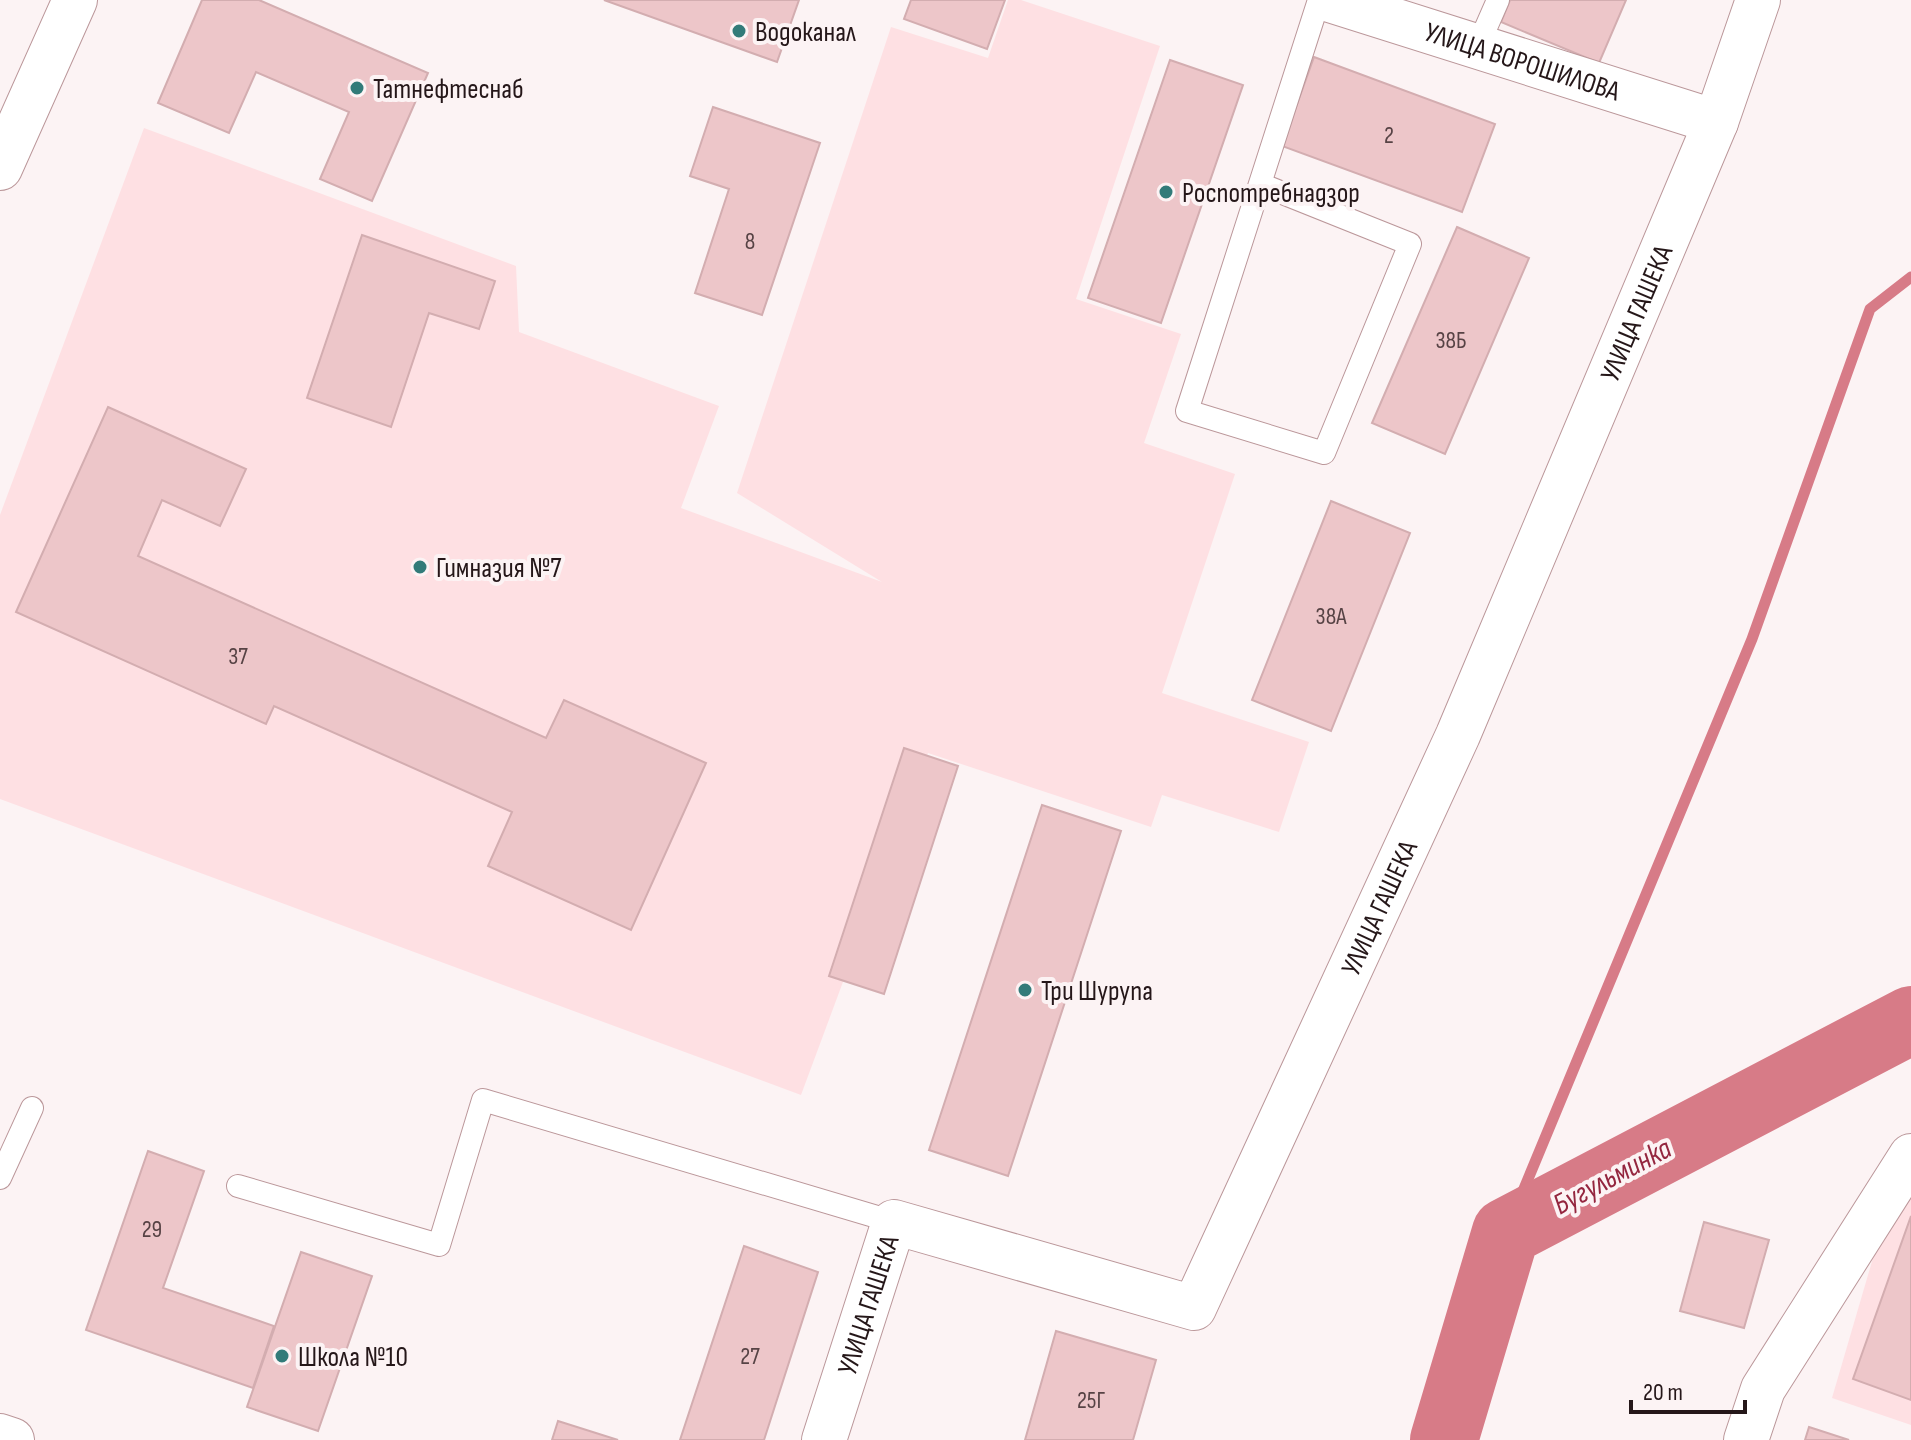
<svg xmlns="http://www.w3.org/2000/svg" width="1911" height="1440" viewBox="0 0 1911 1440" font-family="'Sofia Sans Condensed',sans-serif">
  <rect width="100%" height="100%" fill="#fcf3f4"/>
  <g fill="#fee0e3">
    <polygon points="1008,0 1021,0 1160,46 1076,299 1181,334 1144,443 1235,474 1162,693 1309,742 1279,832 1162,795 1151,827 928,753 801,1095 0,799 0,515 144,128 516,266 519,332 719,406 681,508 882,582 737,493 891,27 988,58"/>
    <polygon points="1911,1190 1911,1425 1832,1398 1890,1200"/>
  </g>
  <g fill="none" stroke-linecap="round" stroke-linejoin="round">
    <polyline stroke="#d77b87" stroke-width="11" points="1506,1232 1752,639 1870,309 1911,277"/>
    <polyline stroke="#d77b87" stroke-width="68" points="1444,1440 1506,1232 1911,1020"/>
  </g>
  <g fill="#edc6c9" stroke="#d3adb0" stroke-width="2">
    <polygon points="202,0 259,0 428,73 372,201 320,179 349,112 256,72 229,133 158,103"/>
    <polygon points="604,0 799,0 777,62"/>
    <polygon points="911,0 1005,0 987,49 904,19"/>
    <polygon points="1510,0 1626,0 1599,63 1501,22"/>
    <polygon points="1314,57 1495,124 1462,212 1282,146"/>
    <polygon points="1170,60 1243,85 1161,323 1088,298"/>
    <polygon points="713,107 820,143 762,315 695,293 729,189 690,176"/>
    <polygon points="1457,227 1529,258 1445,454 1372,423"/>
    <polygon points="362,235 495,281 479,329 429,313 391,427 307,398"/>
    <polygon points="108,407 246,469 220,526 162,500 138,556 546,738 564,700 706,763 631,930 488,866 512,812 274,706 266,724 16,612"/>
    <polygon points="1331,501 1410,533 1331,731 1252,700"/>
    <polygon points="904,748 958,766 884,994 829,976"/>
    <polygon points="1042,805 1121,831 1008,1176 929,1150"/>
    <polygon points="148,1151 204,1171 163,1288 274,1326 253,1388 86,1330"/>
    <polygon points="1911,1216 1911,1400 1853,1379"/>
    <polygon points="1704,1222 1769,1240 1744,1328 1680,1311"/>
    <polygon points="744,1246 818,1272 764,1440 680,1440"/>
    <polygon points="301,1252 372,1276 318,1431 247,1407"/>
    <polygon points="1056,1331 1156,1360 1133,1440 1025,1440"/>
    <polygon points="558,1421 618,1440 552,1440"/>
    <polygon points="1809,1427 1849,1440 1805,1440"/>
  </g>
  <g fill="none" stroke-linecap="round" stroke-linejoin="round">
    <defs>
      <g id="lane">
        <polyline points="1477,48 1498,0"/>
        <polyline points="1260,184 1410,244 1324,453 1187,411 1319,0"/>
        <polyline points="0,1178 32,1108"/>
        <polyline points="238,1186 439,1245 483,1100 894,1222"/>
      </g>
      <g id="street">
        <path id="s1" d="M1330 0 1716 122"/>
        <path id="s2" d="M824 1440 894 1222 1194 1308 1458 735 1716 122 1758 0"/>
        <polyline points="1746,1440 1763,1389 1911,1156"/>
      </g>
      <polyline id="secondary" points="0,168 75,0"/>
      <polyline id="primary" points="0,1436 12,1440"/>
    </defs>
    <use href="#lane" stroke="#bb979a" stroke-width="24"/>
    <use href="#street" stroke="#bb979a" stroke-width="46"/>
    <use href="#secondary" stroke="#bb979a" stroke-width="46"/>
    <use href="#primary" stroke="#bb979a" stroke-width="46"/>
    <use href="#lane" stroke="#fff" stroke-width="22"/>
    <use href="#street" stroke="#fff" stroke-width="44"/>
    <use href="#secondary" stroke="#fff" stroke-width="44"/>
    <use href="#primary" stroke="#fff" stroke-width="44"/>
  </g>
  <g fill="#327b79" stroke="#fcf3f4" stroke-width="3">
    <circle cx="739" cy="31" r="8"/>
    <circle cx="357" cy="88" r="8"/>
    <circle cx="1166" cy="192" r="8"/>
    <circle cx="420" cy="567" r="8"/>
    <circle cx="1025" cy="990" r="8"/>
    <circle cx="282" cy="1356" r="8"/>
  </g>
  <g text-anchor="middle" stroke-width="8" stroke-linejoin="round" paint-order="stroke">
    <g font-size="24" fill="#574345">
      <text x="1389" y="143">2</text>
      <text x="750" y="249">8</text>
      <text x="1451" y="348">38Б</text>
      <text x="1331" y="624">38А</text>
      <text x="238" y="664">37</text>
      <text x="152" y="1237">29</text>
      <text x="750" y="1364">27</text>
      <text x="1091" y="1408">25Г</text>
    </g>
    <g font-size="28" fill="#251719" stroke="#fcf3f4" text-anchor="start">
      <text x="755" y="41">Водоканал</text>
      <text x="373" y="98">Татнефтеснаб</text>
      <text x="1182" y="202">Роспотребнадзор</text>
      <text x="436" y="577">Гимназия №7</text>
      <text x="1041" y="1000">Три Шурупа</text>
      <text x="298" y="1366">Школа №10</text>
    </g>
    <g font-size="28" fill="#251719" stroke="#fcf3f4">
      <text dy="10" stroke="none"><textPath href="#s1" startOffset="202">УЛИЦА ВОРОШИЛОВА</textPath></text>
      <text dy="10" stroke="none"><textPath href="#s2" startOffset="1630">УЛИЦА ГАШЕКА</textPath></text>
      <text dy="10" stroke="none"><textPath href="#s2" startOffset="982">УЛИЦА ГАШЕКА</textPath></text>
      <text dy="10" stroke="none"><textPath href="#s2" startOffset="142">УЛИЦА ГАШЕКА</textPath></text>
    </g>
    <g font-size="30" font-style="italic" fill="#94263f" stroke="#fcf3f4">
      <text transform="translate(1612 1176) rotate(-28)" y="10">Бугульминка</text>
    </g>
  </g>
  <path d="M1631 1400v12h114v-12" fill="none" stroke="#251719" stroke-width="4"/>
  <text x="1643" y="1400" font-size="24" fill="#251719" stroke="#fcf3f4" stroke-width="6" paint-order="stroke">20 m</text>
</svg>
